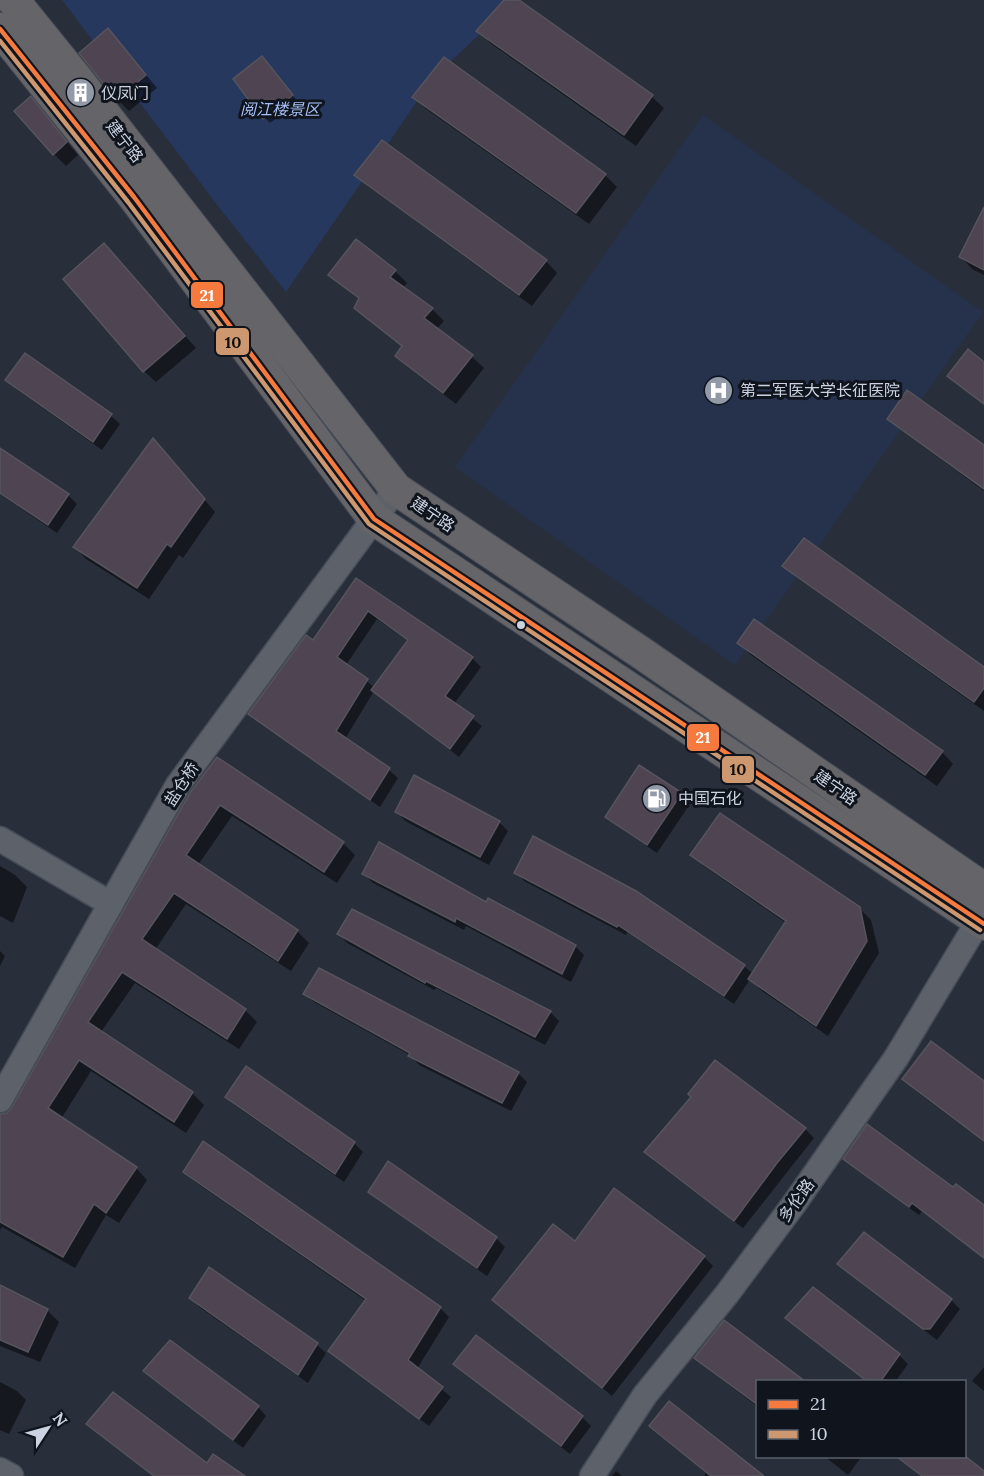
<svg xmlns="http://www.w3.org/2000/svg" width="984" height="1476" viewBox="0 0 984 1476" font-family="Lora,'Noto Sans SC',serif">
  <rect width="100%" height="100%" fill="#282e3a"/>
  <polygon fill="#26324c" points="703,115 983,312 735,665 455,467"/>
  <polygon fill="#27385f" points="62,0 516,0 433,78 286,292 218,206"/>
  <g fill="#0007" fill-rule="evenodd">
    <polygon points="506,0 516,0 652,97 664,108 636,146 490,43 478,31"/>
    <polygon points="119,42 157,88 129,111 117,99 81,54"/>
    <polygon points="268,64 298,102 270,123 265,118"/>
    <polygon points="414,97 605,175 617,187 589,224 426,109"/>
    <polygon points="31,98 78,155 66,166 54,154"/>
    <polygon points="356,175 546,261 557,273 532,306 368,186"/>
    <polygon points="984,210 984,275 972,269 961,257"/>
    <polygon points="356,241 395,271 407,283 403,288 432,309 444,321 436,330 472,357 484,368 456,404 409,368 397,356 403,347 368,319 356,307 360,300 330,275"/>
    <polygon points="104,245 196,348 156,382 144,371"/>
    <polygon points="25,355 111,416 120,424 102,450 16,389 7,380"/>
    <polygon points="984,364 984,404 949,376"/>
    <polygon points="889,418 984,447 984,491 901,430"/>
    <polygon points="154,440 215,512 183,558 179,555 149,599 86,559 75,547"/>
    <polygon points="0,449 68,495 77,504 57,533 0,494"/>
    <polygon points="784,566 984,669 984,711 796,577"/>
    <path d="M357 580 472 658 481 667 454 704 482 726 459 757 374 691 345 739 389 770 398 778 380 807 259 723 250 714 313 642ZM377 619 409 641 375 688 346 665Z"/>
    <polygon points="739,643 942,752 953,764 937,786 751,655"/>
    <polygon points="191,794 343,843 355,855 337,883 232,816 198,865 297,931 309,943 291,971 186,904 155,950 245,1010 257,1022 239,1049 135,983 101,1032 192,1093 204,1105 186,1133 91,1071 61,1119 136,1168 147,1180 119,1223 106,1215 75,1268 2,1227 0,1230 0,1115 7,1114 14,1108"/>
    <polygon points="681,795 690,804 657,853 616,825 607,817"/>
    <polygon points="397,812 499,822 508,831 489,865 405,821"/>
    <polygon points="692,854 859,908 871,920 879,953 828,1036 762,991 750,979 734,1004 627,932 626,935 524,881 516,872 744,966 753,974 786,923 704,866"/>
    <polygon points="0,866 15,875 27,887 13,923 0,916"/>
    <polygon points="364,874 487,904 575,946 584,955 571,982 466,926 464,930 373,883"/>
    <polygon points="353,911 550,1012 559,1021 545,1045 436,988 434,990 347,943 339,934"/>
    <polygon points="0,951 5,956 0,966"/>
    <polygon points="305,994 518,1073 527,1082 511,1111 419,1065 410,1055 314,1002"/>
    <polygon points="716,1062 805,1129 814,1138 743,1228 654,1161 646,1152 693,1097"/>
    <polygon points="904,1079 984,1082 984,1142 916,1091"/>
    <polygon points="227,1097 354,1143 363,1152 344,1182 236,1106"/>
    <polygon points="845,1159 953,1189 984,1207 984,1258 922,1211 919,1215 854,1168"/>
    <polygon points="185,1172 440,1308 449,1317 417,1369 451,1397 429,1426 339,1360 330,1351 366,1301 194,1181"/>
    <polygon points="370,1191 496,1238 505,1247 487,1276 379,1200"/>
    <polygon points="575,1243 704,1257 713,1266 612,1396 494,1300"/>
    <polygon points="848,1272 951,1300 960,1309 937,1340"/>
    <polygon points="0,1287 47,1310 59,1322 40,1362 0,1346"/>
    <polygon points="813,1289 899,1355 908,1364 895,1382 867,1382 787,1318"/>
    <polygon points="191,1298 317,1345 326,1353 308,1383 199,1307"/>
    <polygon points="476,1337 582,1417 591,1426 570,1454 464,1373 455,1364"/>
    <polygon points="696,1357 758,1382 758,1407 708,1369"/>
    <polygon points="984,1367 984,1391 972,1381"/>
    <polygon points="146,1371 258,1407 266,1416 243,1448 154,1380"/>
    <polygon points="0,1382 17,1391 26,1400 9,1434 0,1430"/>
    <polygon points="651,1426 762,1476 704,1476 706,1473"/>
    <polygon points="824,1456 862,1456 848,1475"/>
    <polygon points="896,1456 962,1456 984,1473 984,1476 921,1476"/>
    <polygon points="616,1471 622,1476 612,1476"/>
  </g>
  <g fill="#4f4452" stroke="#56545c" stroke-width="1.5">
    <polygon points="504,0 519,0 653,95 624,135 476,31"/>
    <polygon points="108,28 146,75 116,100 79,53"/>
    <polygon points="262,56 293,95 263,119 233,79"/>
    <polygon points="444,57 606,174 576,213 412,97"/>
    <polygon points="31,96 67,142 53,155 14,111"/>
    <polygon points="382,140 547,260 519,295 354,175"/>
    <polygon points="984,207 984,270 959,257"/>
    <polygon points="356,239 396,270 390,277 433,308 424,318 473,355 443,393 395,356 402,346 354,308 359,298 328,275"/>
    <polygon points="104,243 185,336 143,372 63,279"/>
    <polygon points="968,349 984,362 984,404 947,376"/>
    <polygon points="25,353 112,414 93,442 5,380"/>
    <polygon points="907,390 984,445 984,489 887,419"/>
    <polygon points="153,438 205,499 171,547 167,544 137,588 73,547"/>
    <polygon points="0,448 69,494 48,525 0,493"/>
    <polygon points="804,538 984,667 984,688 974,702 782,566"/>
    <polygon points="356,578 473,657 445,696 474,716 450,749 371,690 408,640 368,611 337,657 368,679 336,731 390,768 370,800 248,714 306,635 313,640"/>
    <polygon points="754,619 943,751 925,775 737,643"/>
    <polygon points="217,757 344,842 324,872 220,805 186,855 298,930 278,961 174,893 142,939 246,1009 227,1039 122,972 88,1022 193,1092 174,1122 79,1060 48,1108 137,1167 106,1213 94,1204 63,1257 0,1222 0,1114 7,1113 12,1107 190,793"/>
    <polygon points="639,765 682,793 647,845 605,817"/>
    <polygon points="414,775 500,821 480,857 395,812"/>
    <polygon points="720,813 860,907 867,941 816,1026 748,979 786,921 690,855"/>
    <polygon points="533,836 636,891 745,965 724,996 618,925 617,927 514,873"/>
    <polygon points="379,842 486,902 488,898 576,945 562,974 456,918 455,922 362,874"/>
    <polygon points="352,909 467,968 551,1011 535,1037 426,981 425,983 337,934"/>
    <polygon points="319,968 519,1072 502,1103 408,1056 410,1053 303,994"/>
    <polygon points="931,1041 984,1081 984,1141 902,1079"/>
    <polygon points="715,1060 806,1128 777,1163 734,1221 644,1152 691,1097 688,1094"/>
    <polygon points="246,1066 355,1142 335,1174 225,1097"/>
    <polygon points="867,1124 953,1187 956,1184 984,1205 984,1258 912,1203 909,1207 843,1159"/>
    <polygon points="203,1141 441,1307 408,1360 443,1387 419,1419 328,1351 366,1299 183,1172"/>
    <polygon points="388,1161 497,1237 477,1268 368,1192"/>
    <polygon points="614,1188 705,1256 602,1388 492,1300 553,1224 575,1241"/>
    <polygon points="864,1232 952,1299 930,1329 923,1329 837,1264"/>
    <polygon points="209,1267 318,1343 298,1375 189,1298"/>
    <polygon points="0,1285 48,1309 28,1352 0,1340"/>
    <polygon points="813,1287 900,1354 880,1382 868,1382 785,1318"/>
    <polygon points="724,1320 806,1382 758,1382 758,1405 694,1358"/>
    <polygon points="476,1335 583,1416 561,1446 453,1364"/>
    <polygon points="170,1340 259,1406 233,1440 143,1371"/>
    <polygon points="113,1392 207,1463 213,1454 245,1476 154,1476 86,1424"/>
    <polygon points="669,1401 764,1476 711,1476 649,1426"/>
    <polygon points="896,1456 965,1456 984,1471 984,1476 922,1476"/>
  </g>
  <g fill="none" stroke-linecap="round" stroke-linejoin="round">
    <defs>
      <g id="minor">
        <polyline points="0,839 111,904"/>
        <polyline points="0,1100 178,785 396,489"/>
        <polyline points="0,1470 11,1476"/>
        <polyline points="592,1476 645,1395 727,1294 794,1204 896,1058 984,912"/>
      </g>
      <g id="major">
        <polyline points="13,0 76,78 396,489 640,652 984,889"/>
        <polyline points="0,29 134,197 374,519 984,924"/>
      </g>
    </defs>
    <use href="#minor" stroke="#464c57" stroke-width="27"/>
    <use href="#major" stroke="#464c57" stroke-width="34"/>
    <use href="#minor" stroke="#5d616a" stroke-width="24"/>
    <use href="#major" stroke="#656469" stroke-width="32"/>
    <defs>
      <polyline id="bus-1" points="0,29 134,197 374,519 984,924"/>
      <polyline id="bus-2" points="0,41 128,202 369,524 980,930"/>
    </defs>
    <use href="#bus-1" stroke="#0f141d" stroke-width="9"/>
    <use href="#bus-2" stroke="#0f141d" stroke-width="9"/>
    <use href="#bus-1" stroke="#f6793e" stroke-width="4.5"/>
    <use href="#bus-2" stroke="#cd976f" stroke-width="4.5"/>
  </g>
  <defs>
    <symbol id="building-disc" viewBox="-11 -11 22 22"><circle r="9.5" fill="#9299a7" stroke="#0f141d"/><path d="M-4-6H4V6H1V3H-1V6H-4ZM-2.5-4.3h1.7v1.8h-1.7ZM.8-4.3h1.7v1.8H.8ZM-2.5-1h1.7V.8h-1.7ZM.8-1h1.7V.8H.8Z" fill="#fff"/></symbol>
    <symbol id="hospital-disc" viewBox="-11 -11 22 22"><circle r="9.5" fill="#9299a7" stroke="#0f141d"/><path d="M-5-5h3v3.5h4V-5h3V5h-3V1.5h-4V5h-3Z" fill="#fff"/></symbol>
    <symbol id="fuel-disc" viewBox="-11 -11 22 22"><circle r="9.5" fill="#9299a7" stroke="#0f141d"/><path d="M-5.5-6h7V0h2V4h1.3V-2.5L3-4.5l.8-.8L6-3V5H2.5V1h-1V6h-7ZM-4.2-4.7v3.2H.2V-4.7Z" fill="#fff"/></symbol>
  </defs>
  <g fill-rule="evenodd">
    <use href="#building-disc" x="64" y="76" width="33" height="33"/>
    <use href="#hospital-disc" x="702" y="374" width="33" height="33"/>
    <use href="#fuel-disc" x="640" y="782" width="33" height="33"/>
  </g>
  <circle fill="#cbd3e1" stroke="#0f141d" stroke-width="2" cx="521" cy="625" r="5"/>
  <g text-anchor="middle" stroke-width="6" stroke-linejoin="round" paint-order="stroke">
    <g font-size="16" fill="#cbd3e1" stroke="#0f141d" text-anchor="start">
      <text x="101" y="99">仪凤门</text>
      <text x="740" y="396">第二军医大学长征医院</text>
      <text x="678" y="804">中国石化</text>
    </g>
    <g font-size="16" font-style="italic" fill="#a7c1f7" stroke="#0f141d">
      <text x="280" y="115">阅江楼景区</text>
    </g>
    <g font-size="16" fill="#cbd3e1" stroke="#0f141d">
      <text transform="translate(125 141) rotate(52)" y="6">建宁路</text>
      <text transform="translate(433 514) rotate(34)" y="6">建宁路</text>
      <text transform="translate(181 784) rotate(-57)" y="6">盐仓桥</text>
      <text transform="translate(836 787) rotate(35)" y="6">建宁路</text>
      <text transform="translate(796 1200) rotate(-54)" y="6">多伦路</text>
    </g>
  </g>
  <g stroke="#0f141d" stroke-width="2">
    <rect x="190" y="281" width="34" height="28" rx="6" fill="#f6793e"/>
    <rect x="215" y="327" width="35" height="29" rx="6" fill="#cd976f"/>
    <rect x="686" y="723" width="34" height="29" rx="6" fill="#f6793e"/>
    <rect x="721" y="755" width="34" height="29" rx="6" fill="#cd976f"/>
  </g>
  <g font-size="16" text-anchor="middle" font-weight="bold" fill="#fff">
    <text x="207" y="301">21</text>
    <text x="703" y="743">21</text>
  </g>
  <g font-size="16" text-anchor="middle" font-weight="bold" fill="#111">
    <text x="233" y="348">10</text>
    <text x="738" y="775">10</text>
  </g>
  <rect x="756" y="1380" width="210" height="78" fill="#0f141d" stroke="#5a606b" stroke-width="1.5"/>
  <rect x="768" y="1400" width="30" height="9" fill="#f6793e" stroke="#5a606b" stroke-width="1.5"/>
  <text x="810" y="1410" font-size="18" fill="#cbd3e1">21</text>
  <rect x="768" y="1430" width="30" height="9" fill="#cd976f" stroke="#5a606b" stroke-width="1.5"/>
  <text x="810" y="1440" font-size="18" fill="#cbd3e1">10</text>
  <g transform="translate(48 1428) rotate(54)" stroke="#0f141d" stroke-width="4.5" paint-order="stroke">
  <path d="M0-4.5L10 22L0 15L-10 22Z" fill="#cbd3e1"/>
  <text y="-9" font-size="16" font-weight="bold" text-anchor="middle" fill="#cbd3e1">N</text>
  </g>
</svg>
